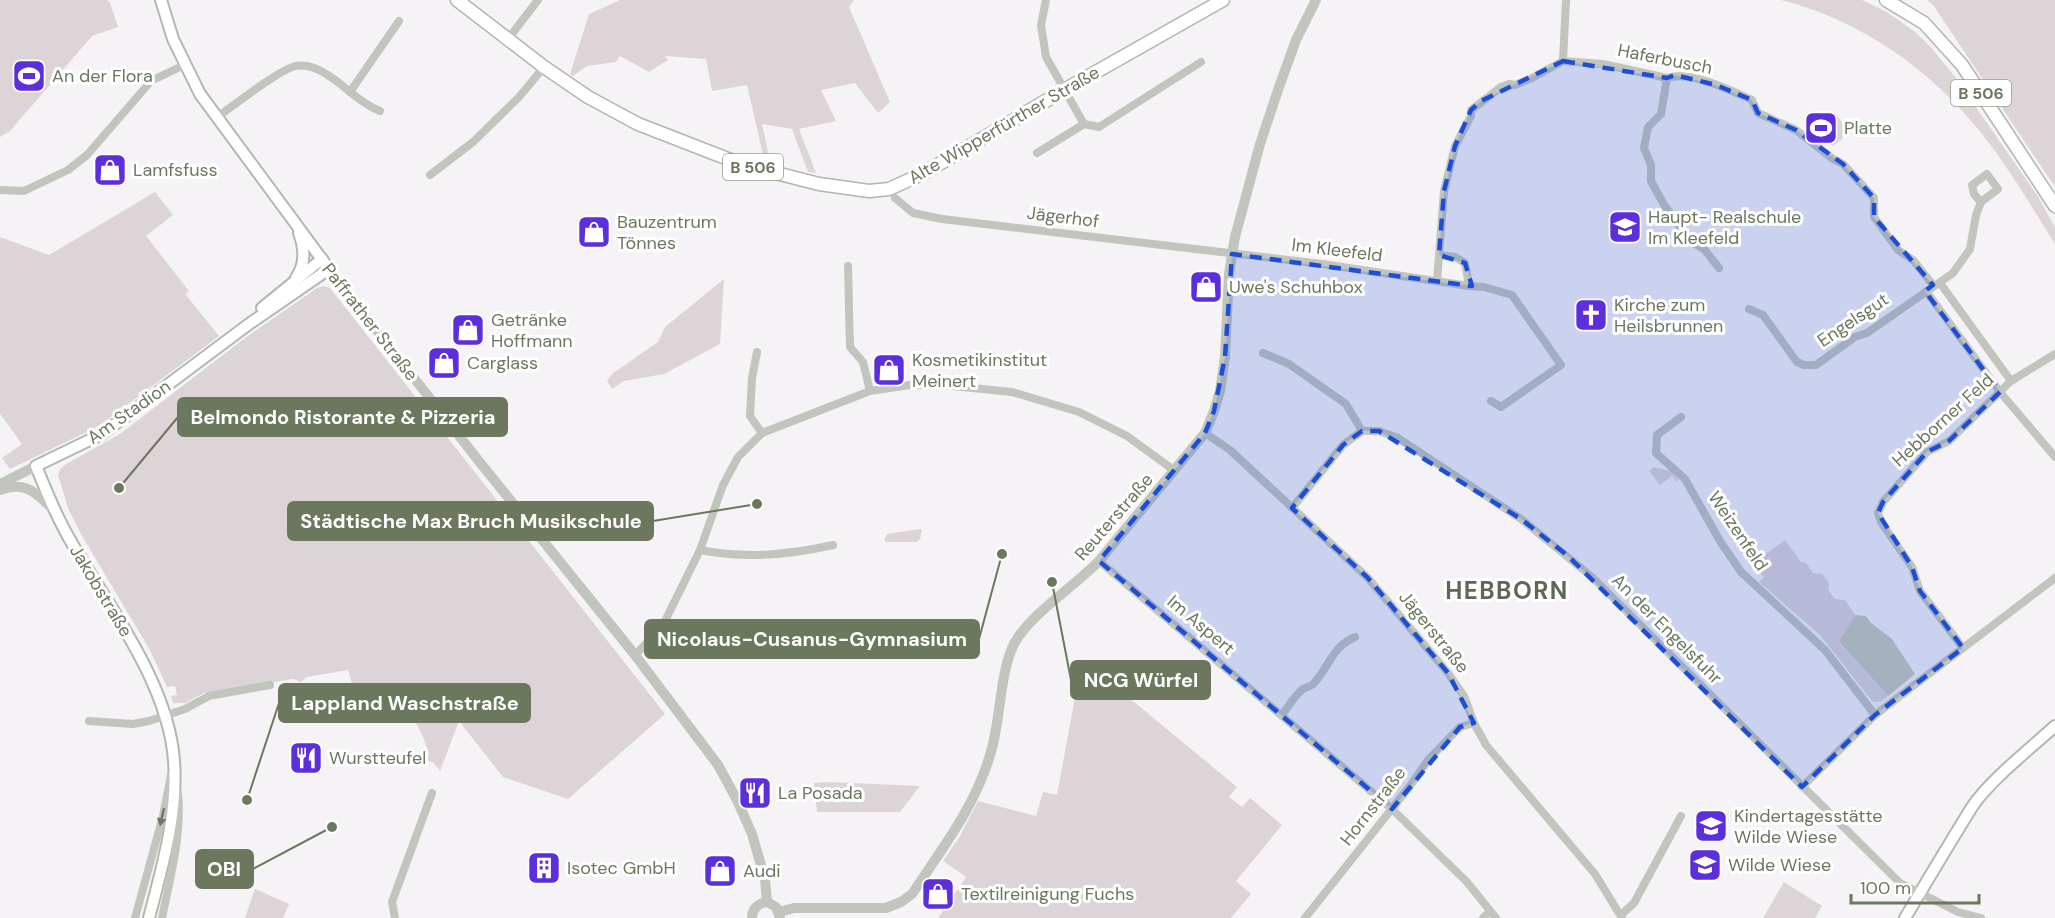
<svg xmlns="http://www.w3.org/2000/svg" width="2055" height="918" viewBox="0 0 2055 918" font-family="'DM Sans',sans-serif">
  <rect width="100%" height="100%" fill="#f6f3f6"/>
  <g fill="#ddd4d7">
    <polygon points="0,0 107,0 110,3 118,27 92,36 10,131 0,137"/>
    <polygon points="620,0 854,0 849,7 890,102 878,113 855,83 821,90 836,121 799,129 816,173 808,172 792,129 762,124 770,161 764,159 747,85 712,91 706,59 665,56 668,60 649,72 620,56 616,62 587,66 573,76 570,74 589,14"/>
    <path d="M1781 0H1862L1887 12 1915 32 1929 45 1955 77 2037 195 2055 227V244C2029 203 2004 159 1972 122 1923 64 1856 19 1781 0Z"/>
    <polygon points="1927,0 2055,0 2055,187 1933,5"/>
    <polygon points="1835,113 1848,130 1841,140 1833,146 1813,129"/>
    <polygon points="155,192 173,215 146,236 189,291 185,294 219,336 99,426 10,469 2,458 22,444 0,414 0,237 49,255"/>
    <polygon points="724,279 720,344 664,374 624,381 612,389 607,381 612,374 658,342 665,327"/>
    <path d="M323 286 330 288 665 714 568 799 503 777 459 721 440 771 434 763 424 759V756L429 754C422 731 411 703 381 702 374 702 365 705 358 706L348 670 307 677 301 682 293 679 204 693 185 703H173L171 696 177 695 175 686 167 687 150 650 82 536 68 508 58 475 60 469 66 464 120 434 245 338 317 288Z"/>
    <polygon points="1654,467 1671,471 1678,480 1677,482 1672,476 1660,485 1649,471"/>
    <polygon points="920,529 922,530 920,539 917,542 886,542 884,540 887,534"/>
    <path d="M1785 540 1801 562 1806 563 1813 573 1822 574 1829 583 1828 590 1835 599 1845 600 1855 615 1839 643 1888 696C1882 701 1879 704 1872 701L1820 635 1759 582 1764 577 1752 564Z"/>
    <polygon points="1082,659 1237,787 1229,797 1242,807 1250,798 1282,825 1236,881 1251,894 1231,918 938,918 966,877 943,861 960,836 978,801 1036,816 1043,792 1057,795"/>
    <polygon points="829,782 920,786 900,812 817,812 814,783"/>
    <polygon points="1784,882 1822,906 1815,918 1763,918"/>
    <polygon points="255,889 289,904 283,918 245,918"/>
  </g>
  <polygon fill="#c5cabc" points="1855,615 1866,616 1870,622 1892,639 1915,674 1888,696 1839,642"/>
  <g fill="none" stroke-linecap="round" stroke-linejoin="round">
    <defs>
      <g id="secondary">
        <path d="M296 278C306 264 305 249 299 233"/>
        <polyline points="262,308 322,259"/>
        <path d="M149 918C162 867 178 815 174 761 169 685 110 608 73 545 58 520 47 493 36 466L102 434 249 324 329 269 200 94 173 39 161 0"/>
        <path d="M1905 918C1927 881 1949 844 1972 807 1989 781 2031 748 2055 726"/>
      </g>
      <g id="primary">
        <polyline points="457,0 544,67 588,97 638,124 741,164 819,184 869,191 889,189 924,173 1066,89 1223,0"/>
        <polyline points="1886,0 1924,23 1962,65 2055,206"/>
      </g>
    </defs>
    <use href="#secondary" stroke="#b3b8ad" stroke-width="14"/>
    <use href="#primary" stroke="#b2b6ad" stroke-width="15"/>
    <g stroke="#c1c5bd" stroke-width="8">
      <polyline points="1046,0 1041,25 1046,57 1084,124"/>
      <path d="M1566 0 1563 61 1603 64 1667 78C1690 70 1730 90 1752 100L1758 113 1796 130 1833 159 1843 164 1874 198V217L1898 250 1913 260 1933 285"/>
      <polyline points="508,39 538,0"/>
      <polyline points="1667,78 1661,114 1648,127 1644,148 1651,165 1651,181 1663,203 1690,241 1704,249 1719,268"/>
      <polyline points="350,92 399,21"/>
      <path d="M217 117C235 105 277 71 295 66 306 64 317 68 326 74 345 85 359 103 380 111"/>
      <polyline points="1037,153 1084,124 1099,127 1201,62"/>
      <polyline points="430,175 473,142 519,97 544,67"/>
      <polyline points="0,190 24,191 68,170 87,155 151,81 184,65"/>
      <polyline points="895,198 913,213 942,219 1322,264 1469,286"/>
      <polyline points="1439,255 1455,257 1465,263 1469,286 1484,287 1512,295 1561,365 1501,407 1491,401"/>
      <polyline points="848,266 850,347 863,362 870,391"/>
      <polyline points="1437,281 1444,191 1455,146 1471,116 1471,110 1501,87 1509,84 1515,85 1532,78 1563,61"/>
      <polyline points="1940,283 2011,381"/>
      <polyline points="1926,291 2000,392 2055,457"/>
      <polyline points="1749,309 1763,315 1797,362 1804,365 1816,365 1855,337 1867,333 1953,273 1970,249 1976,215 1981,202 1998,189 1987,174 1972,185 1974,194 1981,202"/>
      <polyline points="757,352 752,378 750,416 762,433"/>
      <polyline points="1263,353 1289,364 1346,404 1362,431 1379,431 1398,438 1521,519 1592,577 1900,883 1958,912 1981,918"/>
      <polyline points="1681,417 1657,435 1656,453 1685,479 1720,541 1741,572 1825,650 1875,715 1802,787"/>
      <polyline points="1205,433 1230,450 1368,578 1448,673 1464,696 1474,723 1486,745 1595,874 1622,918"/>
      <polyline points="1292,508 1343,445 1362,431"/>
      <path d="M700 550C745 559 788 555 833 545"/>
      <polyline points="1099,561 1392,809 1467,882 1496,918"/>
      <polyline points="1963,648 1920,591 1912,567 1881,522 1878,513 1883,502 1927,452 1949,441 2011,381 2055,354"/>
      <polyline points="635,655 662,627 700,550 723,485 738,457 762,433 870,391 910,385 953,386 1012,392 1079,412 1127,436 1175,471"/>
      <path d="M1282 715C1288 707 1295 695 1303 689 1308 686 1312 687 1315 682 1330 665 1332 647 1355 637"/>
      <polyline points="1875,715 2055,578"/>
      <polyline points="89,721 133,724 149,721 185,709 209,696 270,685"/>
      <polyline points="1621,915 1634,903 1681,816"/>
      <polyline points="135,918 163,816 171,775"/>
      <path d="M162 918C170 878 182 835 178 794"/>
      <polyline points="395,918 392,902 432,793"/>
      <polyline points="1305,918 1410,786 1428,760 1460,727 1474,723"/>
      <polyline points="1483,918 1490,911"/>
    </g>
    <g stroke="#c1c5bd" stroke-width="10">
      <polyline points="329,269 478,460 635,655 718,765 737,800 752,834 765,879 767,902"/>
      <polyline points="0,484 36,466"/>
      <path d="M0 490C27 480 36 494 54 510"/>
      <path d="M779 912 794 908H886L901 902 912 894C941 850 975 807 990 755 1001 722 999 674 1014 644 1029 615 1075 586 1099 561L1205 433 1214 411 1220 391 1225 357 1229 274 1235 237 1260 144 1279 87 1296 40 1316 0"/>
      <path d="M752 918C752 909 758 903 767 902L776 907 780 918"/>
    </g>
    <use href="#secondary" stroke="#fff" stroke-width="10"/>
    <use href="#primary" stroke="#fff" stroke-width="12"/>
  </g>
  <defs><path id="oneway-solid" d="M-6-.8H1V-3.2L6.5 0L1 3.2V.8H-6Z" transform="scale(1.5)"/></defs>
  <use fill="#6b785e" href="#oneway-solid" transform="translate(162 817) rotate(103)"/>
  <path fill="#1d4ed8" fill-opacity="0.2" stroke="#1d4ed8" stroke-width="4.5" stroke-dasharray="12 8" stroke-linejoin="round" d="M1563 61 1667 78 1675 75 1716 85 1752 100 1758 113 1796 130 1843 164 1874 198V217L1933 285 1925 291 2000 392 1949 441 1927 452 1883 502 1878 513 1912 567 1920 591 1963 648 1875 715 1802 787 1568 556 1521 519 1379 431H1362L1343 445 1292 508 1368 578 1448 673 1474 723 1460 727 1392 809 1099 561 1205 433 1214 411 1225 357 1232 254 1472 286 1465 263 1439 255 1444 191 1455 146 1471 110 1481 101Z"/>
  <defs>
    <symbol id="stadium-square" viewBox="-11 -11 22 22"><rect x="-9" y="-9" width="18" height="18" rx="4" fill="#5d2edc" stroke="#fff"/><path d="M0-5a6.5 5 0 1 0 0 10a6.5 5 0 1 0 0-10ZM-3.5-1.8h7v3.6h-7Z" fill="#fff"/></symbol>
    <symbol id="shop-square" viewBox="-11 -11 22 22"><rect x="-9" y="-9" width="18" height="18" rx="4" fill="#5d2edc" stroke="#fff"/><path d="M-5-2.5h2.3a2.7 3.5 0 0 1 5.4 0H5L5.5 6h-11ZM-1.5-2.5h3a1.5 2.3 0 0 0-3 0Z" fill="#fff"/></symbol>
    <symbol id="school-square" viewBox="-11 -11 22 22"><rect x="-9" y="-9" width="18" height="18" rx="4" fill="#5d2edc" stroke="#fff"/><path d="M0-5L7-2L0 1L-7-2ZM-4 1L0 2.5L4 1V4Q0 6-4 4Z" fill="#fff"/></symbol>
    <symbol id="church-square" viewBox="-11 -11 22 22"><rect x="-9" y="-9" width="18" height="18" rx="4" fill="#5d2edc" stroke="#fff"/><path d="M-1.2-6h2.4v3.5h3.3v2.4h-3.3V6h-2.4V-.1h-3.3v-2.4h3.3Z" fill="#fff"/></symbol>
    <symbol id="restaurant-square" viewBox="-11 -11 22 22"><rect x="-9" y="-9" width="18" height="18" rx="4" fill="#5d2edc" stroke="#fff"/><path d="M-5-6h1v4h1v-4h1v4h1v-4h1v5L-1.5 .5V6h-2V.5L-5-1ZM5-6V6H3V1.5H1.5Q1.5-4 5-6Z" fill="#fff"/></symbol>
    <symbol id="building-square" viewBox="-11 -11 22 22"><rect x="-9" y="-9" width="18" height="18" rx="4" fill="#5d2edc" stroke="#fff"/><path d="M-4-6H4V6H1V3H-1V6H-4ZM-2.5-4.3h1.7v1.8h-1.7ZM.8-4.3h1.7v1.8H.8ZM-2.5-1h1.7V.8h-1.7ZM.8-1h1.7V.8H.8Z" fill="#fff"/></symbol>
  </defs>
  <g fill-rule="evenodd">
    <use href="#stadium-square" x="10" y="57" width="38" height="38"/>
    <use href="#stadium-square" x="1802" y="109" width="38" height="38"/>
    <use href="#shop-square" x="91" y="151" width="38" height="38"/>
    <use href="#school-square" x="1606" y="208" width="38" height="38"/>
    <use href="#shop-square" x="575" y="213" width="38" height="38"/>
    <use href="#shop-square" x="1187" y="268" width="38" height="38"/>
    <use href="#church-square" x="1572" y="296" width="38" height="38"/>
    <use href="#shop-square" x="449" y="311" width="38" height="38"/>
    <use href="#shop-square" x="425" y="344" width="38" height="38"/>
    <use href="#shop-square" x="870" y="351" width="38" height="38"/>
    <use href="#restaurant-square" x="287" y="739" width="38" height="38"/>
    <use href="#restaurant-square" x="736" y="774" width="38" height="38"/>
    <use href="#school-square" x="1692" y="807" width="38" height="38"/>
    <use href="#school-square" x="1686" y="846" width="38" height="38"/>
    <use href="#building-square" x="525" y="849" width="38" height="38"/>
    <use href="#shop-square" x="701" y="852" width="38" height="38"/>
    <use href="#shop-square" x="919" y="875" width="38" height="38"/>
  </g>
  <g text-anchor="middle" stroke-width="6" stroke-linejoin="round" paint-order="stroke">
    <g fill="#fff" stroke="#97a08e" stroke-width="1.5">
      <rect x="1951" y="80" width="60" height="26" rx="4.5"/>
      <rect x="723" y="154" width="60" height="26" rx="4.5"/>
    </g>
    <g font-size="16" font-weight="bold" fill="#6b785e">
      <text x="1981" y="99">B 506</text>
      <text x="753" y="173">B 506</text>
    </g>
    <g font-size="18" fill="#6b785e" stroke="#fff">
      <text transform="translate(1665 59) rotate(11)" y="6">Haferbusch</text>
      <text transform="translate(1004 125) rotate(-30)" y="6">Alte Wipperfürther Straße</text>
      <text transform="translate(1063 217) rotate(7)" y="6">Jägerhof</text>
      <text transform="translate(1337 250) rotate(7)" y="6">Im Kleefeld</text>
      <text transform="translate(1853 320) rotate(-34)" y="6">Engelsgut</text>
      <text transform="translate(370 322) rotate(52)" y="6">Paffrather Straße</text>
      <text transform="translate(129 412) rotate(-35)" y="6">Am Stadion</text>
      <text transform="translate(1943 420) rotate(-42)" y="6">Hebborner Feld</text>
      <text transform="translate(1114 517) rotate(-49)" y="6">Reuterstraße</text>
      <text transform="translate(1738 531) rotate(56)" y="6">Weizenfeld</text>
      <text transform="translate(101 591) rotate(59)" y="6">Jakobstraße</text>
      <text transform="translate(1201 625) rotate(40)" y="6">Im Aspert</text>
      <text transform="translate(1667 629) rotate(45)" y="6">An der Engelsfuhr</text>
      <text transform="translate(1434 632) rotate(51)" y="6">Jägerstraße</text>
      <text transform="translate(1373 806) rotate(-52)" y="6">Hornstraße</text>
    </g>
    <g font-size="18" fill="#6b785e" stroke="#fff" text-anchor="start">
      <text x="52" y="82">An der Flora</text>
      <text x="1844" y="134">Platte</text>
      <text x="133" y="176">Lamfsfuss</text>
      <text x="1648" y="223">Haupt- Realschule<tspan x="1648" dy="21">Im Kleefeld</tspan></text>
      <text x="617" y="228">Bauzentrum<tspan x="617" dy="21">Tönnes</tspan></text>
      <text x="1229" y="293">Uwe's Schuhbox</text>
      <text x="1614" y="311">Kirche zum<tspan x="1614" dy="21">Heilsbrunnen</tspan></text>
      <text x="491" y="326">Getränke<tspan x="491" dy="21">Hoffmann</tspan></text>
      <text x="912" y="366">Kosmetikinstitut<tspan x="912" dy="21">Meinert</tspan></text>
      <text x="467" y="369">Carglass</text>
      <text x="329" y="764">Wurstteufel</text>
      <text x="778" y="799">La Posada</text>
      <text x="1734" y="822">Kindertagesstätte<tspan x="1734" dy="21">Wilde Wiese</tspan></text>
      <text x="1728" y="871">Wilde Wiese</text>
      <text x="567" y="874">Isotec GmbH</text>
      <text x="743" y="877">Audi</text>
      <text x="961" y="900">Textilreinigung Fuchs</text>
    </g>
    <g font-size="24" font-weight="bold" letter-spacing="1.5" fill="#5f6854" stroke="#fff">
      <text x="1507" y="599">HEBBORN</text>
    </g>
  </g>
  <path fill="none" stroke="#6b785e" stroke-width="2" d="M119 488L178 417M757 504L653 521M1002 554L979 639M1052 582L1071 680M247 800L279 703M332 827L253 869"/>
  <g fill="#6b785e" stroke="#fff" stroke-width="2">
    <circle cx="119" cy="488" r="6"/>
    <circle cx="757" cy="504" r="6"/>
    <circle cx="1002" cy="554" r="6"/>
    <circle cx="1052" cy="582" r="6"/>
    <circle cx="247" cy="800" r="6"/>
    <circle cx="332" cy="827" r="6"/>
  </g>
  <g fill="#6b785e" stroke="#6b785e" stroke-width="2">
    <rect x="178" y="398" width="329" height="38" rx="6"/>
    <rect x="288" y="502" width="365" height="38" rx="6"/>
    <rect x="645" y="620" width="334" height="38" rx="6"/>
    <rect x="1071" y="661" width="139" height="38" rx="6"/>
    <rect x="279" y="684" width="251" height="38" rx="6"/>
    <rect x="196" y="850" width="57" height="38" rx="6"/>
  </g>
  <g font-size="20" text-anchor="middle" font-weight="bold" fill="#fff">
    <text x="343" y="424">Belmondo Ristorante &amp; Pizzeria</text>
    <text x="471" y="528">Städtische Max Bruch Musikschule</text>
    <text x="812" y="646">Nicolaus-Cusanus-Gymnasium</text>
    <text x="1141" y="687">NCG Würfel</text>
    <text x="405" y="710">Lappland Waschstraße</text>
    <text x="224" y="876">OBI</text>
  </g>
  <path d="M1851 894v9h128v-9" fill="none" stroke="#6b785e" stroke-width="3"/>
  <text x="1860" y="894" font-size="18" fill="#6b785e" stroke="#ffffff" stroke-width="4.5" paint-order="stroke">100 m</text>
</svg>
